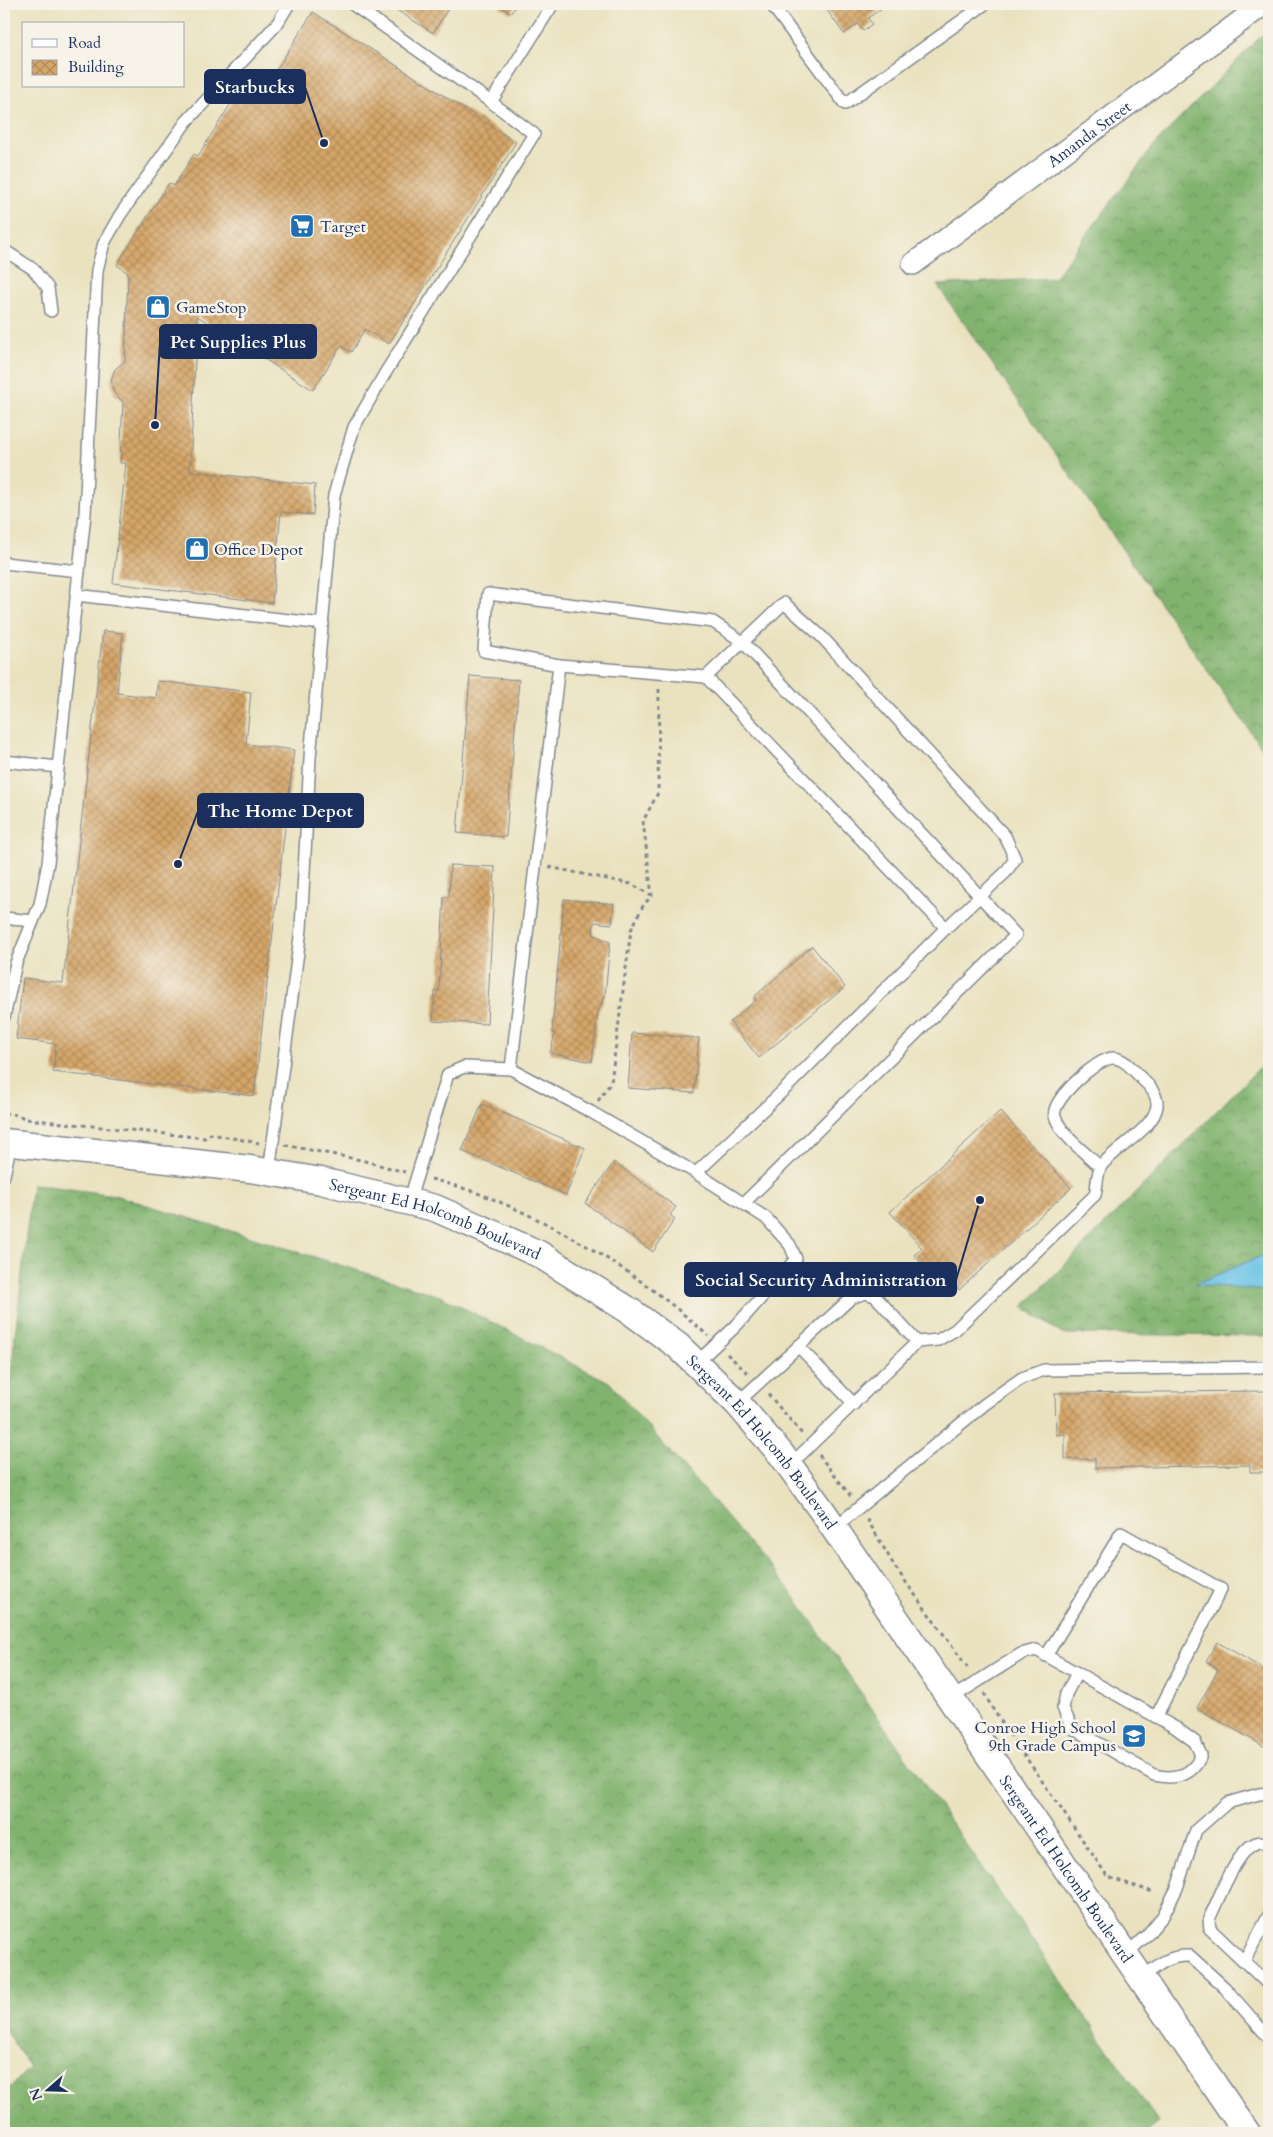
<svg xmlns="http://www.w3.org/2000/svg" width="1273" height="2137" viewBox="0 0 1273 2137" font-family="Cardo,serif">
  <defs>
    <pattern id="forest-crowns" width="20" height="18" patternUnits="userSpaceOnUse" patternTransform="scale(1.25)"><rect width="20" height="18" fill="#81b36e"/><path d="M2 6a3 3 0 1 1 6 0M12 15a3 3 0 1 1 6 0" fill="none" stroke="#69925e"/></pattern>
    <pattern id="building-cross-hatch" width="8" height="8" patternUnits="userSpaceOnUse" patternTransform="scale(1.25)"><rect width="8" height="8" fill="#d6a668"/><path d="M0 0l8 8M0 8l8-8" fill="none" stroke="#ad8859"/></pattern>
  </defs>
  <rect width="100%" height="100%" fill="#f7f3e8"/>
  <filter id="ink" filterUnits="userSpaceOnUse"><feTurbulence type="fractalNoise" baseFrequency=".02" numOctaves="2"/><feDisplacementMap in="SourceGraphic" scale="10" xChannelSelector="R" yChannelSelector="G"/><feConvolveMatrix kernelMatrix="1 2 1 2 8 2 1 2 1" color-interpolation-filters="sRGB"/></filter>
  <filter id="wash" filterUnits="userSpaceOnUse"><feTurbulence type="fractalNoise" baseFrequency=".0096" numOctaves="4" result="noise"/><feDisplacementMap in="SourceGraphic" scale="20" xChannelSelector="R" yChannelSelector="G"/><feGaussianBlur stdDeviation="1.12" result="paint"/><feColorMatrix in="noise" values="0 0 0 0 0 0 0 0 0 0 0 0 0 0 0 0 0 1.4 0 .05"/><feComposite in="paint" operator="in"/></filter>
  <g filter="url(#wash)">
    <rect width="100%" height="100%" fill="#eae2bf"/>
    <g fill="url(#forest-crowns)" stroke="#4e7166">
      <polygon points="1269,28 1269,758 937,285 1054,278 1154,145"/>
      <polygon points="1269,1058 1269,1253 1196,1284 1269,1291 1269,1336 1062,1334 1023,1307"/>
      <polygon points="32,1184 115,1195 440,1296 609,1382 787,1586 1159,2123 1146,2133 4,2133 4,2093 30,2067 4,2029 4,1436"/>
    </g>
    <polygon fill="#69c3e6" stroke="#4279a2" points="1269,1253 1269,1291 1195,1284"/>
    <g id="blocks">
      <g fill="url(#building-cross-hatch)">
        <polygon points="387,4 451,4 433,33"/>
        <polygon points="496,4 517,4 511,13"/>
        <polygon points="827,4 887,4 868,18 872,24 863,31 858,24 844,34 824,6"/>
        <polygon points="313,12 516,142 389,344 365,329 351,352 341,346 313,390 197,316 190,471 315,485 313,515 281,512 272,603 113,583 126,463 120,463 123,402 114,393 111,380 115,369 125,361 128,273 117,265 169,183 174,186 194,154 198,156 242,86 259,97"/>
        <polygon points="103,631 123,633 117,693 156,698 158,681 251,692 246,744 294,750 254,1096 53,1072 56,1044 16,1039 23,978 63,983"/>
        <polygon points="470,676 519,680 506,837 457,833"/>
        <polygon points="450,865 495,867 487,1024 433,1021 435,991 439,991 444,897 449,897"/>
        <polygon points="564,899 614,904 612,924 594,922 593,934 610,942 605,996 598,1012 592,1062 550,1053 555,1034 552,1032"/>
        <polygon points="812,946 845,987 759,1058 730,1022 756,1000 754,997"/>
        <polygon points="632,1033 699,1038 694,1093 628,1088"/>
        <polygon points="482,1104 585,1148 566,1195 462,1151"/>
        <polygon points="1000,1111 1071,1188 959,1290 951,1281 943,1288 914,1255 922,1248 890,1212"/>
        <polygon points="614,1162 676,1207 670,1215 675,1219 653,1252 585,1203"/>
        <polygon points="1269,1391 1269,1472 1250,1472 1250,1465 1095,1468 1095,1459 1065,1459 1065,1434 1056,1435 1055,1393"/>
        <polygon points="1217,1642 1269,1672 1269,1752 1265,1750 1267,1748 1197,1708 1218,1670 1206,1661"/>
      </g>
    </g>
  </g>
  <g filter="url(#ink)">
    <use href="#blocks" fill-opacity="0" stroke="#82888e" stroke-width="1"/>
    <g fill="none" stroke-linecap="round" stroke-linejoin="round">
      <defs>
        <g id="service">
          <polyline points="352,4 491,102 553,4"/>
          <polyline points="771,4 845,104 985,4"/>
          <polyline points="4,250 33,269 48,288 51,311"/>
          <polyline points="4,563 79,571"/>
          <polyline points="76,595 323,624"/>
          <polyline points="559,665 706,677 946,928 786,1088 696,1173"/>
          <polyline points="706,677 784,603 822,637 1005,836 1015,859 1005,873 946,928"/>
          <polyline points="4,761 58,767"/>
          <polyline points="4,918 33,921"/>
          <polyline points="4,1017 16,963 40,904 48,863 85,514 97,270 104,243 120,215 186,122 277,24 289,4"/>
          <polyline points="511,1069 559,665 484,651 488,594 713,622 743,642 1016,935 744,1203"/>
          <polyline points="269,1172 301,929 310,758 334,495 354,427 384,375 534,134 491,102"/>
          <polyline points="4,1175 11,1143"/>
          <polyline points="409,1202 448,1074 464,1067 511,1069 591,1112 696,1173 766,1218 790,1245 796,1259 735,1327 696,1363"/>
          <path d="M917 1342 938 1340 955 1330 1095 1195C1097 1187 1097 1172 1101 1166 1116 1147 1154 1129 1157 1106 1158 1096 1150 1086 1143 1080 1135 1072 1125 1058 1113 1058 1097 1058 1050 1101 1055 1116 1062 1137 1085 1152 1100 1167"/>
          <polyline points="798,1346 854,1404"/>
          <polyline points="737,1403 851,1298 865,1293 875,1296 917,1342 789,1466"/>
          <polyline points="834,1528 985,1404 1022,1378 1044,1370 1269,1367"/>
          <polyline points="1046,1656 1121,1533 1221,1589 1156,1717"/>
          <path d="M950 1699 1021 1654 1036 1650 1176 1728 1195 1742 1201 1755C1193 1776 1175 1780 1154 1775L1072 1728 1063 1708 1066 1694 1077 1673"/>
          <path d="M1269 1843C1264 1842 1258 1841 1254 1844 1236 1852 1218 1901 1209 1919L1210 1929 1269 1985"/>
          <polyline points="1125,1955 1147,1935 1163,1916 1177,1888 1196,1830 1227,1803 1259,1794 1269,1793"/>
          <polyline points="1244,1961 1269,1915"/>
          <path d="M1141 1979C1158 1965 1168 1955 1190 1956L1225 1988 1269 2038"/>
        </g>
        <g id="minor">
          <path id="s1" d="M913 264 1264 4"/>
        </g>
        <g id="tertiary">
          <path id="s2" d="M4 1142 250 1169 321 1181 435 1208 539 1254 630 1311 678 1346 737 1403 781 1454 823 1512 1247 2133"/>
        </g>
      </defs>
      <use href="#service" stroke="#82888e" stroke-width="14"/>
      <use href="#minor" stroke="#82888e" stroke-width="24"/>
      <use href="#tertiary" stroke="#82888e" stroke-width="29"/>
      <g stroke="#82888e" stroke-width="3" stroke-dasharray="4 4" stroke-linecap="butt">
        <polyline points="549,867 631,884 651,895"/>
        <polyline points="598,1101 611,1082 631,930 644,904 652,896 643,821 658,793 659,687"/>
        <polyline points="4,1113 18,1115 26,1119 205,1138 211,1134 259,1143"/>
        <polyline points="285,1145 361,1160 405,1172"/>
        <path d="M431 1179C449 1184 468 1189 485 1196 564 1227 646 1278 708 1336"/>
        <polyline points="727,1354 750,1375"/>
        <polyline points="768,1394 803,1435"/>
        <polyline points="819,1455 852,1498"/>
        <polyline points="867,1519 895,1567 970,1671"/>
        <polyline points="984,1693 994,1711 1108,1877 1153,1892"/>
      </g>
      <use href="#service" stroke="#fff" stroke-width="11"/>
      <use href="#minor" stroke="#fff" stroke-width="21"/>
      <use href="#tertiary" stroke="#fff" stroke-width="26"/>
    </g>
  </g>
  <defs>
    <symbol id="supermarket-square" viewBox="-11 -11 22 22"><rect x="-9" y="-9" width="18" height="18" rx="4" fill="#1f6fb2" stroke="#f7f3e8"/><path d="M-6-5.5h2.5l.6 2H6L4.5 2H-2.5L-4.4-4H-6ZM-1.5 3.2a1.3 1.3 0 1 0 .1 0ZM3 3.2a1.3 1.3 0 1 0 .1 0Z" fill="#fff"/></symbol>
    <symbol id="shop-square" viewBox="-11 -11 22 22"><rect x="-9" y="-9" width="18" height="18" rx="4" fill="#1f6fb2" stroke="#f7f3e8"/><path d="M-5-2.5h2.3a2.7 3.5 0 0 1 5.4 0H5L5.5 6h-11ZM-1.5-2.5h3a1.5 2.3 0 0 0-3 0Z" fill="#fff"/></symbol>
    <symbol id="school-square" viewBox="-11 -11 22 22"><rect x="-9" y="-9" width="18" height="18" rx="4" fill="#1f6fb2" stroke="#f7f3e8"/><path d="M0-5L7-2L0 1L-7-2ZM-4 1L0 2.5L4 1V4Q0 6-4 4Z" fill="#fff"/></symbol>
  </defs>
  <g fill-rule="evenodd">
    <use href="#supermarket-square" x="288" y="212" width="28" height="28"/>
    <use href="#shop-square" x="144" y="293" width="28" height="28"/>
    <use href="#shop-square" x="183" y="535" width="28" height="28"/>
    <use href="#school-square" x="1120" y="1722" width="28" height="28"/>
  </g>
  <g text-anchor="middle" stroke-width="5" stroke-linejoin="round" paint-order="stroke">
    <g font-size="16" fill="#1b2f5e" stroke="#f7f3e8">
      <text dy="6" stroke="none"><textPath href="#s1" startOffset="219">Amanda Street</textPath></text>
      <text dy="6" stroke="none"><textPath href="#s2" startOffset="440">Sergeant Ed Holcomb Boulevard</textPath></text>
      <text dy="6" stroke="none"><textPath href="#s2" startOffset="845">Sergeant Ed Holcomb Boulevard</textPath></text>
      <text dy="6" stroke="none"><textPath href="#s2" startOffset="1370">Sergeant Ed Holcomb Boulevard</textPath></text>
    </g>
    <g font-size="16" fill="#1b2f5e" stroke="#f7f3e8" text-anchor="start">
      <text x="320" y="232">Target</text>
      <text x="176" y="313">GameStop</text>
      <text x="214" y="555">Office Depot</text>
      <text x="1116" y="1733" text-anchor="end">Conroe High School<tspan x="1116" dy="18">9th Grade Campus</tspan></text>
    </g>
  </g>
  <path fill="none" stroke="#1b2f5e" stroke-width="2" d="M324 143L305 87M155 425L160 342M178 864L198 811M980 1200L956 1280"/>
  <g fill="#1b2f5e" stroke="#f7f3e8" stroke-width="2">
    <circle cx="324" cy="143" r="5"/>
    <circle cx="155" cy="425" r="5"/>
    <circle cx="178" cy="864" r="5"/>
    <circle cx="980" cy="1200" r="5"/>
  </g>
  <g fill="#1b2f5e" stroke="#1b2f5e" stroke-width="2">
    <rect x="205" y="70" width="100" height="33" rx="5"/>
    <rect x="160" y="325" width="156" height="33" rx="5"/>
    <rect x="198" y="794" width="165" height="33" rx="5"/>
    <rect x="685" y="1263" width="271" height="33" rx="5"/>
  </g>
  <g font-size="18" text-anchor="middle" font-weight="bold" fill="#fff">
    <text x="255" y="93">Starbucks</text>
    <text x="238" y="348">Pet Supplies Plus</text>
    <text x="280" y="817">The Home Depot</text>
    <text x="821" y="1286">Social Security Administration</text>
  </g>
  <rect width="1273" height="2137" fill="none" stroke="#f7f3e8" stroke-width="20"/>
  <rect x="22" y="22" width="162" height="65" fill="#f7f3e8" stroke="#9fa5b1"/>
  <rect x="32" y="39" width="25" height="8" fill="#ffffff" stroke="#9fa5b1"/>
  <text x="68" y="48" font-size="15" fill="#1b2f5e">Road</text>
  <rect x="32" y="60" width="25" height="15" fill="url(#building-cross-hatch)" stroke="#9fa5b1"/>
  <text x="68" y="72" font-size="15" fill="#1b2f5e">Building</text>
  <g transform="translate(48 2090) rotate(250)" stroke="#f7f3e8" stroke-width="4" paint-order="stroke">
  <path d="M0-4L9 19L0 12L-9 19Z" fill="#1b2f5e"/>
  <text y="-8" font-size="14" font-weight="bold" text-anchor="middle" fill="#1b2f5e">N</text>
  </g>
</svg>
